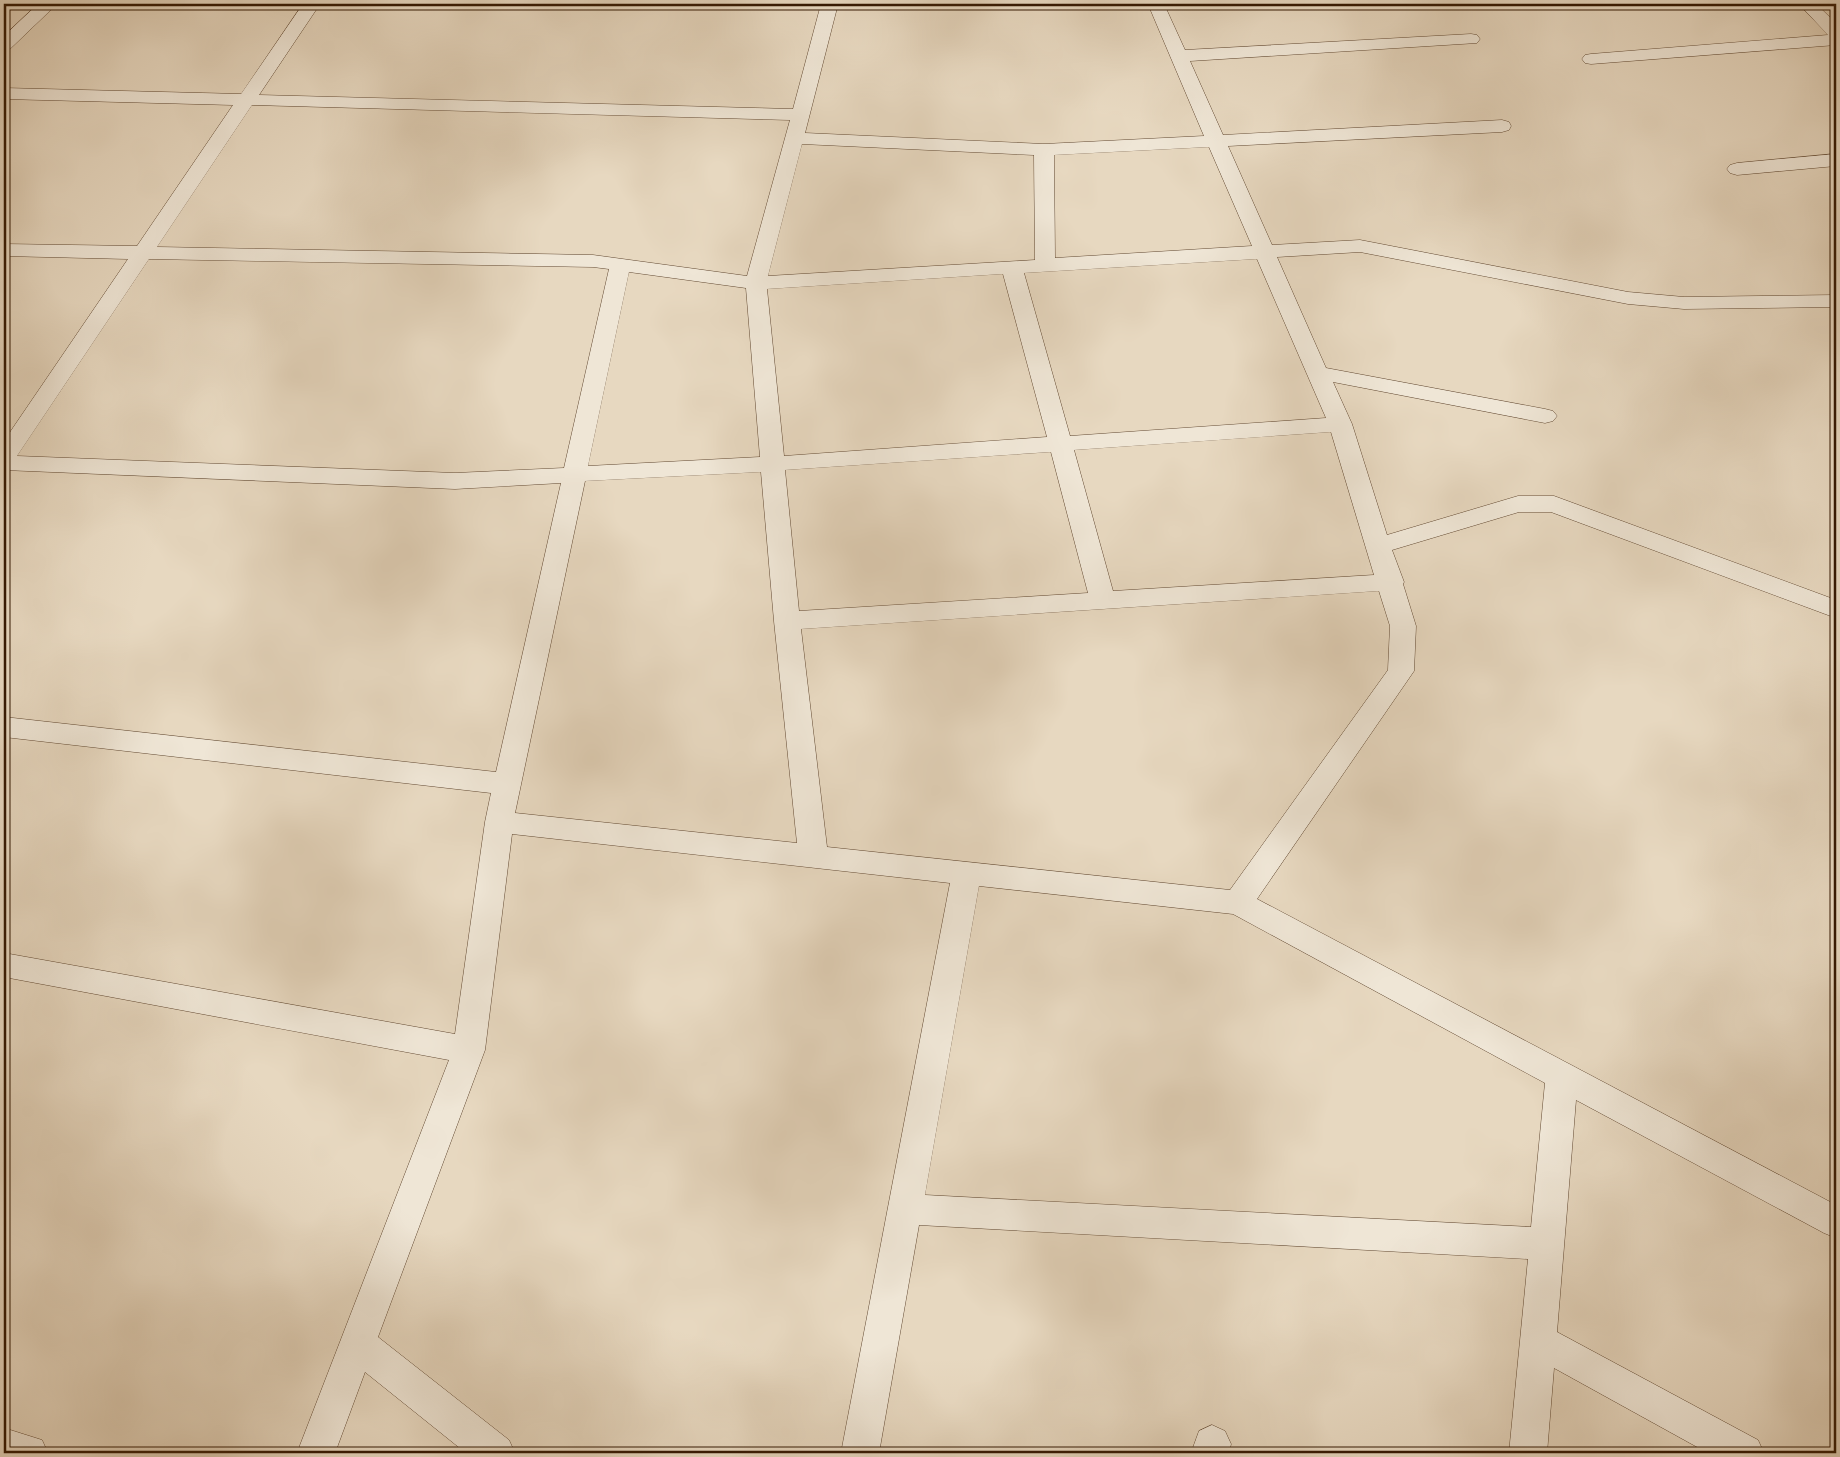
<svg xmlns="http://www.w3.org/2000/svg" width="1840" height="1457" viewBox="0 0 1840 1457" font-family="'Old Standard TT',serif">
  <rect width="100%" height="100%" fill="#e7d8c0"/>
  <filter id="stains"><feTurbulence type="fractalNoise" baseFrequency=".004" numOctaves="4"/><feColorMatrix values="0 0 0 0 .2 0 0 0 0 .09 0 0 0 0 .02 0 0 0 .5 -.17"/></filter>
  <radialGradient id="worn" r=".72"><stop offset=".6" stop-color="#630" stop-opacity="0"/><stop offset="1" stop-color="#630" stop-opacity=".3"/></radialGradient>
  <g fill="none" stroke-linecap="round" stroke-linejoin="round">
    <defs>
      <g id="minor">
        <polygon points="38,4 57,4 10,49 4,50 4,36"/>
        <path d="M303 4H320L259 95 793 109 821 4H838L805 133 1044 144 1204 136 1148 4H1164L1185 50 1471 34 1477 35 1480 39 1477 43 1190 61 1223 135 1502 120 1509 122 1511 126 1509 130 1502 132 1228 146 1272 245 1360 240 1628 292 1684 297 1836 295V307L1684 309 1628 304 1360 252 1277 257 1326 368 1545 409 1553 411 1557 416 1553 421 1545 423 1333 382 1352 424 1387 535 1518 496H1554L1836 600V618L1551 512H1519L1392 550 1404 582 1403 584 1416 626 1414 671 1257 899 1836 1205V1238L1824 1233 1576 1100 1557 1332 1758 1440 1764 1453H1708L1554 1368 1547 1453H1509L1528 1259 919 1225 879 1453H841L950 883 512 834 485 1050 378 1337 509 1440 515 1453H466L365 1372 335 1453H297L449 1060 4 977V953L455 1034 485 822 491 793 4 737V717L496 772 561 483 455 489 4 470V441L128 259 4 256V244L137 246 233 105 4 99V88L241 94ZM252 105 790 120 747 276 593 255 157 247ZM802 144 1034 155 1035 260 768 276ZM1209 147 1252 246 1055 258 1054 155ZM149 259 593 267 609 269 564 468 455 473 17 456ZM1257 259 1326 418 1070 436 1024 273ZM629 272 746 288 760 457 588 466ZM1003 274 1047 437 784 456 767 289ZM1331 432 1374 575 1113 591 1074 450ZM1051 452 1088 593 799 611 785 470ZM761 472 774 621 797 843 515 813 585 481ZM1379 591 1390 626 1388 670 1230 890 827 847 801 629ZM979 886 1233 914 1545 1083 1531 1227 925 1195Z"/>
        <polygon points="1799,4 1816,4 1836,23 1836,45 1591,64 1585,63 1582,59 1585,55 1591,54 1828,35"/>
        <polygon points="1836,154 1836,166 1737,175 1730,173 1727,169 1730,165 1737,163"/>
        <polygon points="1212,1425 1225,1431 1231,1444 1229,1453 1191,1453 1199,1431"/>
        <polygon points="4,1428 42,1440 48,1453 4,1453"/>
      </g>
    </defs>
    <use href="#minor" stroke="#624932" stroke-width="1"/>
    <use href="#minor" fill="#efe6d6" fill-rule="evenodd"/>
  </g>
  <rect width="1840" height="1457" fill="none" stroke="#e7d8c0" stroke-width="20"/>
  <rect x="5" y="5" width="1830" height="1447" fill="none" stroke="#351903" stroke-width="2.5"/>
  <rect x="10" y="10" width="1820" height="1437" fill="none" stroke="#351903"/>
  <rect width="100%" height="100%" filter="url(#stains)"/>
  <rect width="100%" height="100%" fill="url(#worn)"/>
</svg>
